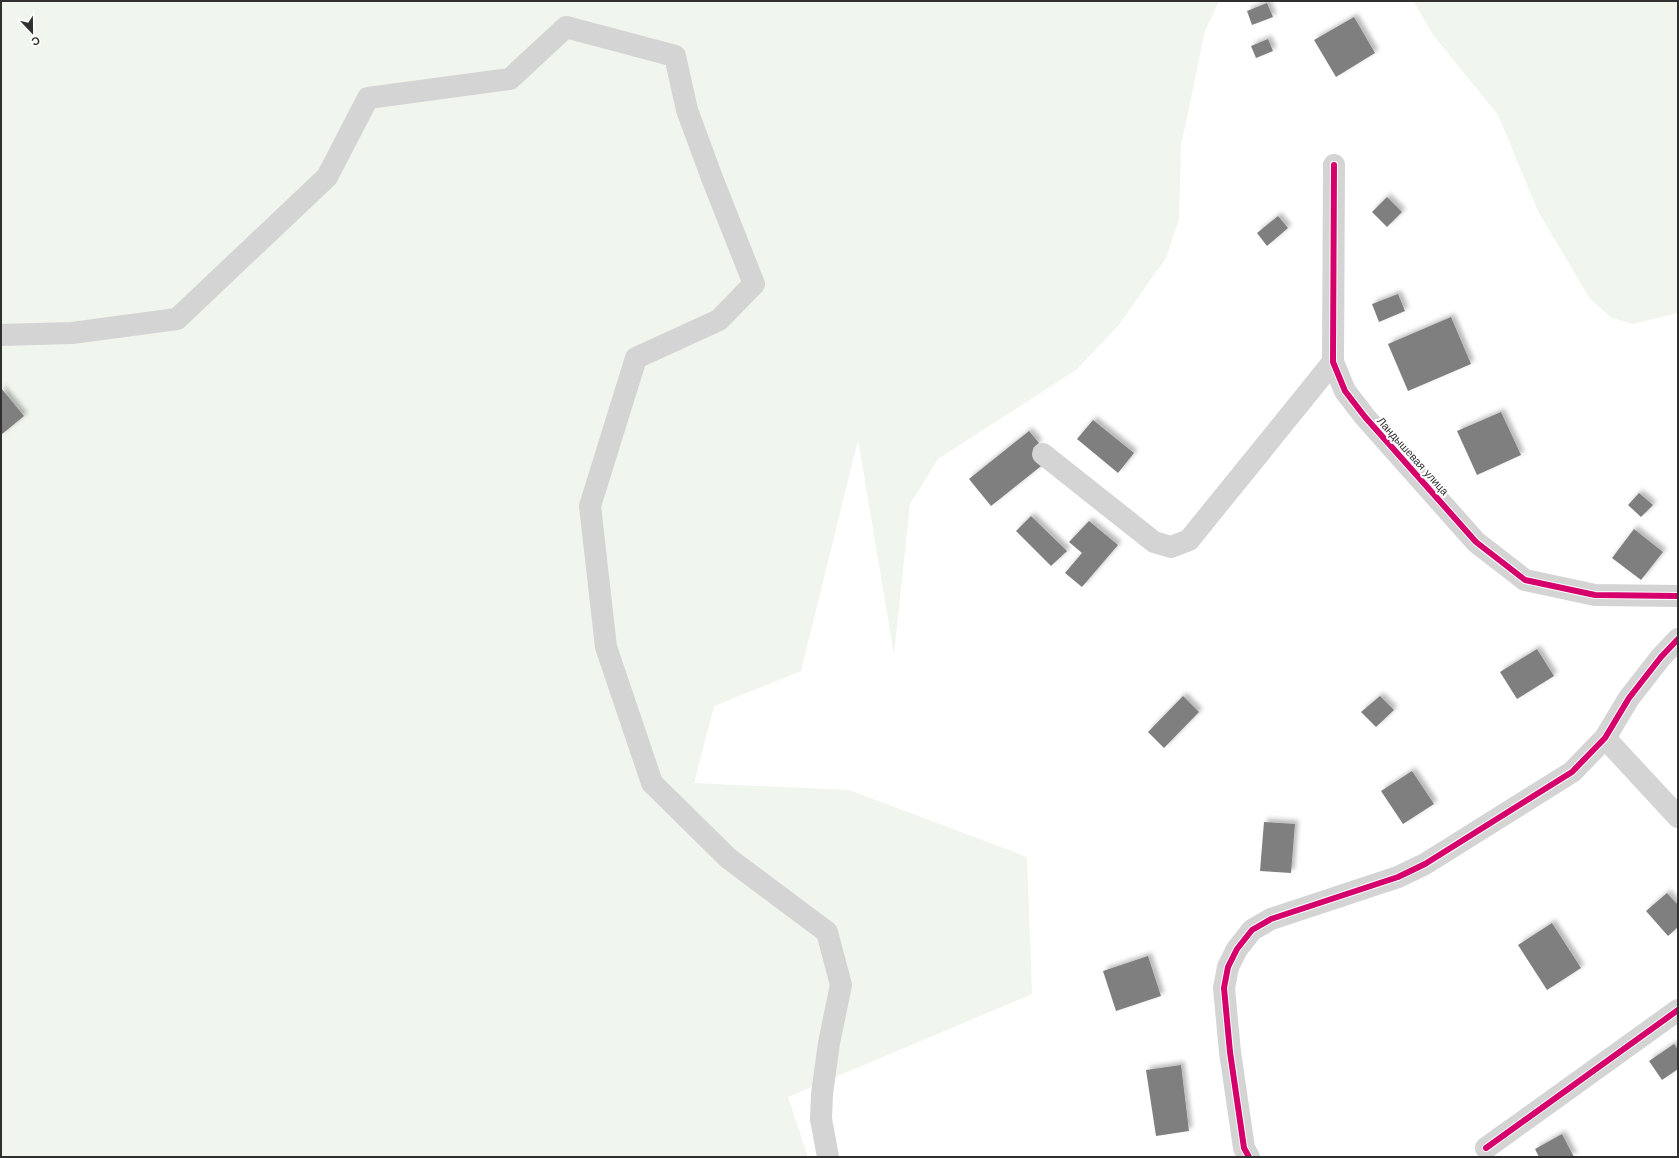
<svg xmlns="http://www.w3.org/2000/svg" width="1679" height="1158" viewBox="0 0 1679 1158" font-family="'Work Sans',sans-serif">
  <defs>
    <filter id="shadow"><feDropShadow dx="3.5" dy="-3.5" stdDeviation="2" flood-color="#0004"/></filter>
  </defs>
  <rect width="100%" height="100%" fill="#fff"/>
  <g fill="#f0f6ed">
    <polygon points="1,1 1219,1 1205,31 1181,146 1179,219 1166,258 1118,326 1076,370 938,459 910,504 894,655 858,440 801,671 714,706 694,783 849,790 1027,857 1032,994 788,1097 808,1157 1,1157"/>
    <polygon points="1413,1 1678,1 1678,313 1633,324 1612,318 1590,299 1538,211 1498,115 1434,36"/>
  </g>
  <g fill="#7f7f7f" filter="url(#shadow)">
    <polygon points="1267,3 1273,17 1252,25 1247,11"/>
    <polygon points="1354,17 1375,53 1336,77 1314,40"/>
    <polygon points="1268,39 1273,51 1256,58 1251,46"/>
    <polygon points="1387,197 1402,212 1387,227 1372,212"/>
    <polygon points="1278,216 1288,228 1267,246 1257,233"/>
    <polygon points="1398,294 1405,311 1379,322 1372,304"/>
    <polygon points="1451,317 1471,364 1408,391 1388,344"/>
    <polygon points="1,388 24,416 1,435"/>
    <polygon points="1501,412 1521,455 1477,475 1457,431"/>
    <polygon points="1093,420 1134,453 1118,473 1077,439"/>
    <polygon points="1029,431 1039,443 1033,448 1045,463 991,506 969,479"/>
    <polygon points="1639,493 1653,505 1641,517 1628,505"/>
    <polygon points="1031,516 1067,551 1051,566 1016,531"/>
    <polygon points="1089,521 1118,545 1082,587 1065,573 1082,553 1069,542"/>
    <polygon points="1634,529 1663,552 1641,580 1612,558"/>
    <polygon points="1537,649 1554,676 1517,699 1500,672"/>
    <polygon points="1183,696 1199,712 1164,748 1148,732"/>
    <polygon points="1380,696 1394,710 1376,727 1361,712"/>
    <polygon points="1412,771 1434,804 1403,824 1381,791"/>
    <polygon points="1264,822 1295,824 1291,873 1260,871"/>
    <polygon points="1667,893 1678,905 1678,927 1668,936 1646,911"/>
    <polygon points="1552,923 1581,968 1547,990 1518,945"/>
    <polygon points="1148,956 1161,996 1116,1011 1103,971"/>
    <polygon points="1674,1044 1678,1050 1678,1069 1662,1080 1649,1061"/>
    <polygon points="1181,1065 1189,1131 1156,1136 1146,1070"/>
    <polygon points="1562,1134 1574,1157 1539,1157 1535,1149"/>
  </g>
  <g fill="none" stroke-linecap="round" stroke-linejoin="round">
    <g stroke="#d4d4d4" stroke-width="22">
      <polyline points="1334,165 1333,362 1345,391 1365,417 1476,542 1525,580 1595,595 1678,596"/>
      <polyline points="1,335 72,333 177,319 327,177 368,98 510,79 566,27 675,56 687,110 712,178 754,284 719,320 636,358 590,506 606,647 652,783 728,858 827,932 841,985 829,1043 822,1094 821,1119 828,1157"/>
      <polyline points="1043,454 1154,542 1171,547 1189,540 1333,362"/>
      <polyline points="1605,738 1678,817"/>
      <polyline points="1486,1148 1678,1010"/>
      <polyline points="1249,1157 1244,1148 1230,1052 1224,988 1228,967 1237,949 1252,930 1271,919 1398,877 1425,864 1572,772 1605,738 1629,698 1661,657 1678,639"/>
    </g>
    <defs>
      <g id="cycleway">
        <polyline points="1334,165 1333,362 1345,391 1365,417 1476,542 1525,580 1595,595 1678,596"/>
        <polyline points="1486,1148 1678,1010"/>
        <polyline points="1249,1157 1244,1148 1230,1052 1224,988 1228,967 1237,949 1252,930 1271,919 1398,877 1425,864 1572,772 1605,738 1629,698 1661,657 1678,639"/>
      </g>
    </defs>
    <use href="#cycleway" stroke="#fff" stroke-width="8"/>
    <use href="#cycleway" stroke="#d6006c" stroke-width="6"/>
  </g>
  <g text-anchor="middle" stroke-width="4" stroke-linejoin="round" paint-order="stroke">
    <g font-size="11" fill="#303030" stroke="#fff">
      <text transform="translate(1413 456) rotate(48)" y="4">Ландышевая улица</text>
    </g>
  </g>
  <rect width="1679" height="1158" fill="none" stroke="#303030" stroke-width="4"/>
  <g transform="translate(32 32) rotate(158)" stroke="#ffffff" stroke-width="3" paint-order="stroke">
  <path d="M0-3L7 15L0 10L-7 15Z" fill="#303030"/>
  <text y="-6" font-size="11" font-weight="bold" text-anchor="middle" fill="#303030">С</text>
  </g>
</svg>
